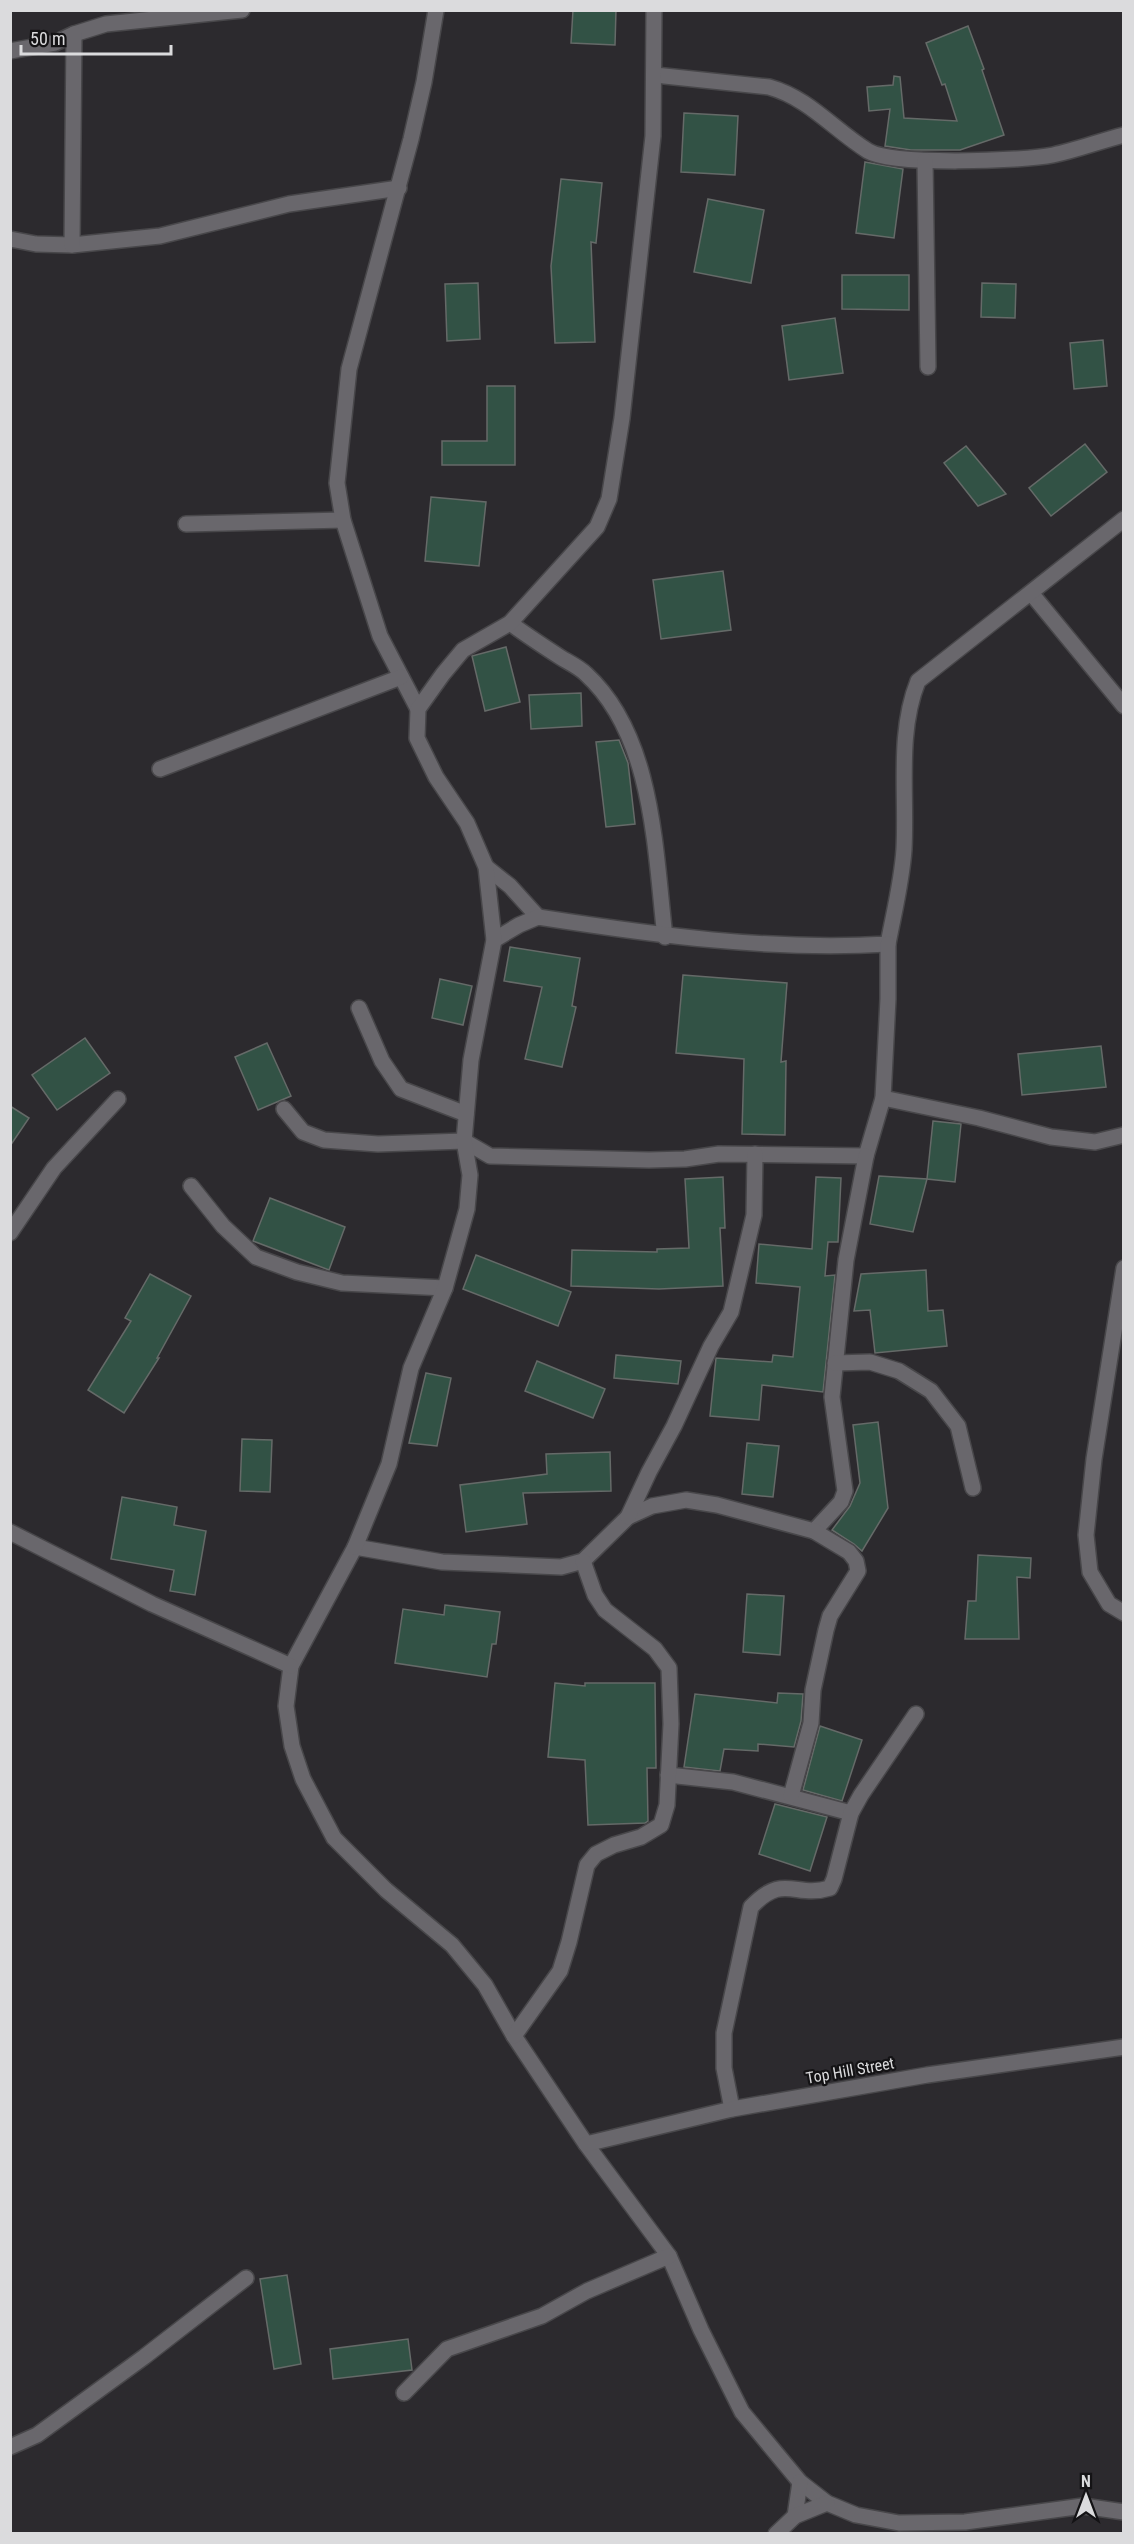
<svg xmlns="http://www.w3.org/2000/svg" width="1134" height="2544" viewBox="0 0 1134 2544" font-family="'Roboto Condensed',sans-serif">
  <rect width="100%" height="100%" fill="#2c2a2e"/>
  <g fill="#325245" stroke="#656a68" stroke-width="1.5">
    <polygon points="573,10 616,10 615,45 571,43"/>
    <polygon points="968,26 984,69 982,70 1004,135 960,150 911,150 885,146 890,109 869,111 867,87 893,85 894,76 900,77 904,118 957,121 945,84 942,85 926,43"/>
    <polygon points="684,113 738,116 735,175 681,172"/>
    <polygon points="865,162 903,169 894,238 856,233"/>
    <polygon points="561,179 602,183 596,243 591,242 595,342 555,343 551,266"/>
    <polygon points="708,199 764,210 751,283 694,272"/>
    <polygon points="842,275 909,275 909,310 842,309"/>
    <polygon points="478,283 480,339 447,341 445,284"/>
    <polygon points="982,283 1016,284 1015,318 981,317"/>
    <polygon points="835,318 843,373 789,380 782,326"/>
    <polygon points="1103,340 1107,386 1074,389 1070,343"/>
    <polygon points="487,386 515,386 515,465 442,465 442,441 487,441"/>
    <polygon points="1085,444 1107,472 1051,516 1029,488"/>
    <polygon points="966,446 1006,494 978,506 944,463"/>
    <polygon points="431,497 486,502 479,566 425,561"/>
    <polygon points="723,571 731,630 661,639 653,580"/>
    <polygon points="506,647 520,702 485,711 472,656"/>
    <polygon points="581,693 582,726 531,729 529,695"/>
    <polygon points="619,740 628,763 635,824 606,827 596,742"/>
    <polygon points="510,947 580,958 572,1006 576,1007 562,1067 525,1059 542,987 504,981"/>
    <polygon points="683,975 787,983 781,1062 786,1061 785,1135 742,1134 744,1059 676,1053"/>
    <polygon points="440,979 472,986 463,1025 432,1018"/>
    <polygon points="85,1038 110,1073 57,1110 32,1075"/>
    <polygon points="267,1043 291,1096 258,1110 235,1057"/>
    <polygon points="1101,1046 1106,1087 1022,1095 1018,1054"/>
    <polygon points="10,1106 29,1118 10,1146"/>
    <polygon points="933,1121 961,1124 955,1182 927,1179"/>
    <polygon points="879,1176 927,1179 913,1232 870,1224"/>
    <polygon points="723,1177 725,1228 720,1228 723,1286 659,1289 571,1286 572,1250 657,1252 657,1249 689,1248 685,1179"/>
    <polygon points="816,1177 841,1178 838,1242 828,1242 825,1276 835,1275 823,1392 762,1385 759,1420 710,1416 716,1358 772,1362 773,1355 793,1357 800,1287 756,1283 759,1244 812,1249"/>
    <polygon points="270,1198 345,1227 329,1270 253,1241"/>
    <polygon points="476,1255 571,1292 558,1326 463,1289"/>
    <polygon points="926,1270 928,1311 943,1310 947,1346 875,1353 870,1310 854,1311 861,1274"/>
    <polygon points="150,1274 191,1296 157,1358 159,1358 124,1413 88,1390 131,1321 125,1318"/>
    <polygon points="616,1355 681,1361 678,1384 614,1378"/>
    <polygon points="537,1361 605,1389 593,1418 525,1391"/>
    <polygon points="426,1373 451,1378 437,1446 409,1443"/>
    <polygon points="878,1422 888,1508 862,1551 854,1544 832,1530 850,1506 860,1483 853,1425"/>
    <polygon points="242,1439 272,1440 270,1492 240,1491"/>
    <polygon points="747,1443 779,1446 773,1497 742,1494"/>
    <polygon points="610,1452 611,1491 523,1493 527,1524 466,1532 460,1485 547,1474 546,1454"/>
    <polygon points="122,1497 177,1507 174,1525 206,1531 195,1595 170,1591 174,1570 111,1559"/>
    <polygon points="978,1555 1031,1558 1030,1578 1017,1577 1019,1639 965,1639 968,1601 976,1601"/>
    <polygon points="747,1594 784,1596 780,1655 743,1652"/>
    <polygon points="445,1605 500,1612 496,1644 492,1644 487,1677 395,1663 403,1609 444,1615"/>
    <polygon points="555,1683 585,1686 585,1683 655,1683 656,1768 647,1768 648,1821 645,1823 588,1825 585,1760 548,1757"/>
    <polygon points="778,1693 803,1694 801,1721 794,1747 758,1744 758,1751 724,1749 720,1771 684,1767 695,1694 777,1703"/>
    <polygon points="820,1726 862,1740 842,1801 803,1790"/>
    <polygon points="775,1804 827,1817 810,1871 759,1854"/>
    <polygon points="287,2275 301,2364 274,2369 260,2279"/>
    <polygon points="408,2339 412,2370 333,2379 330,2349"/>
  </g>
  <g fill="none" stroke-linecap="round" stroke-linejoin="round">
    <defs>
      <g id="street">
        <polyline points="10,51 55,43 74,34 106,24 242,10"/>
        <path d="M655 75 769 87C809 98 834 130 868 151 893 166 1022 161 1053 155 1077 150 1100 141 1124 135"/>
        <polyline points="925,161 928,367"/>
        <polyline points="10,239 36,244 72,245 160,236 289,204 399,188"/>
        <polyline points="72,245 74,34"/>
        <polyline points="186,524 343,520"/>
        <polyline points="1031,593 1124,706"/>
        <path d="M510 623C526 635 543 646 560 657 568 662 579 667 586 674 654 736 655 852 665 937"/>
        <polyline points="418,709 380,636 343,520 337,483 349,369 411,139 424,82 436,10"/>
        <polyline points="160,769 401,677"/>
        <polyline points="486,867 510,886 538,917"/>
        <path d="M494 940 519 925 538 917C654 935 770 951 888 944 894 912 902 881 904 849 907 793 897 733 918 681L1124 519"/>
        <polyline points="359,1008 382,1061 401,1089 466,1114"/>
        <polyline points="883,1098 979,1118 1051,1137 1095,1142 1124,1135"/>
        <polyline points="284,1109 303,1132 324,1140 378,1144 464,1141 490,1156 649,1160 685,1159 719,1154 866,1156 883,1098 888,999 888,944"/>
        <polyline points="866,1156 846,1260 832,1397 845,1491 841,1502 814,1531 717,1505 686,1500 652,1506 628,1517 583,1561 561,1567 442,1562 355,1547 291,1666 286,1706 292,1746 303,1779 334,1838 386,1890 452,1945 485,1985 514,2036 586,2144 669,2256 701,2330 742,2412 800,2482 827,2503 856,2515 899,2523 965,2522 1083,2506 1124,2512"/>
        <polyline points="191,1186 223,1226 256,1257 297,1272 342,1283 445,1288"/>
        <polyline points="10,1233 54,1168 118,1099"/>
        <polyline points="1124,1268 1094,1459 1086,1535 1090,1572 1109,1604 1124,1613"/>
        <polyline points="835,1363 870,1362 899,1371 931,1391 958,1426 973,1488"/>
        <polyline points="628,1517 649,1472 674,1426 711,1346 731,1312 754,1215 755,1154"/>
        <polyline points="10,1532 152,1604 291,1666"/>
        <polyline points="355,1547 389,1464 411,1368 445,1288 467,1209 470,1175 464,1141 471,1060 494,940 486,867 467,823 436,777 417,738 418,709 443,674 463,650 510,623 597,527 609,499 622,418 653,136 654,10"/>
        <polyline points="668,1775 733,1782 851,1813"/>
        <polyline points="791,1796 811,1723 813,1690 826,1630 830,1616 858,1571 856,1561 849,1552 814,1531"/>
        <polyline points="514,2036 560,1971 569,1942 587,1865 596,1854 614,1845 641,1837 661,1825 667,1805 671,1724 669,1668 655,1649 605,1610 595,1595 583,1561"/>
        <path d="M732 2109 724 2068V2033L751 1907C784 1872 795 1899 830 1888L834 1879 851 1813 861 1795 916 1714"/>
        <polyline points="586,2144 732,2109 927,2075 1124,2047"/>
        <polyline points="404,2393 447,2349 542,2316 587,2291 669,2256"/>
        <polyline points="10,2447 37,2435 144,2357 246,2278"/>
        <polyline points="795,2516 800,2482"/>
        <polyline points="776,2534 795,2516 827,2503"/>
      </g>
    </defs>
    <use href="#street" stroke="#48474a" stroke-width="18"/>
    <use href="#street" stroke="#69676c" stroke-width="15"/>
  </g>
  <g text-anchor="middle" stroke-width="4.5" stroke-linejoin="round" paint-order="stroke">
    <g font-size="16" fill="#dbdbdd" stroke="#141315">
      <text transform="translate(850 2070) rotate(-10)" y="6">Top Hill Street</text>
    </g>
  </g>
  <rect width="1134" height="2544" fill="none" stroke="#dbdbdd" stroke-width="24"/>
  <g transform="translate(1086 2496)" stroke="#141315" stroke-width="4.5" paint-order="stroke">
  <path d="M0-4.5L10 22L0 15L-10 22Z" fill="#dbdbdd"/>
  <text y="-9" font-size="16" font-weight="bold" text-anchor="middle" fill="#dbdbdd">N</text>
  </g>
  <path d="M21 45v9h150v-9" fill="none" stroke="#dbdbdd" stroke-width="3"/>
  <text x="30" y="45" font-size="18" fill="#dbdbdd" stroke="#141315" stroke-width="4.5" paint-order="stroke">50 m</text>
</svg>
